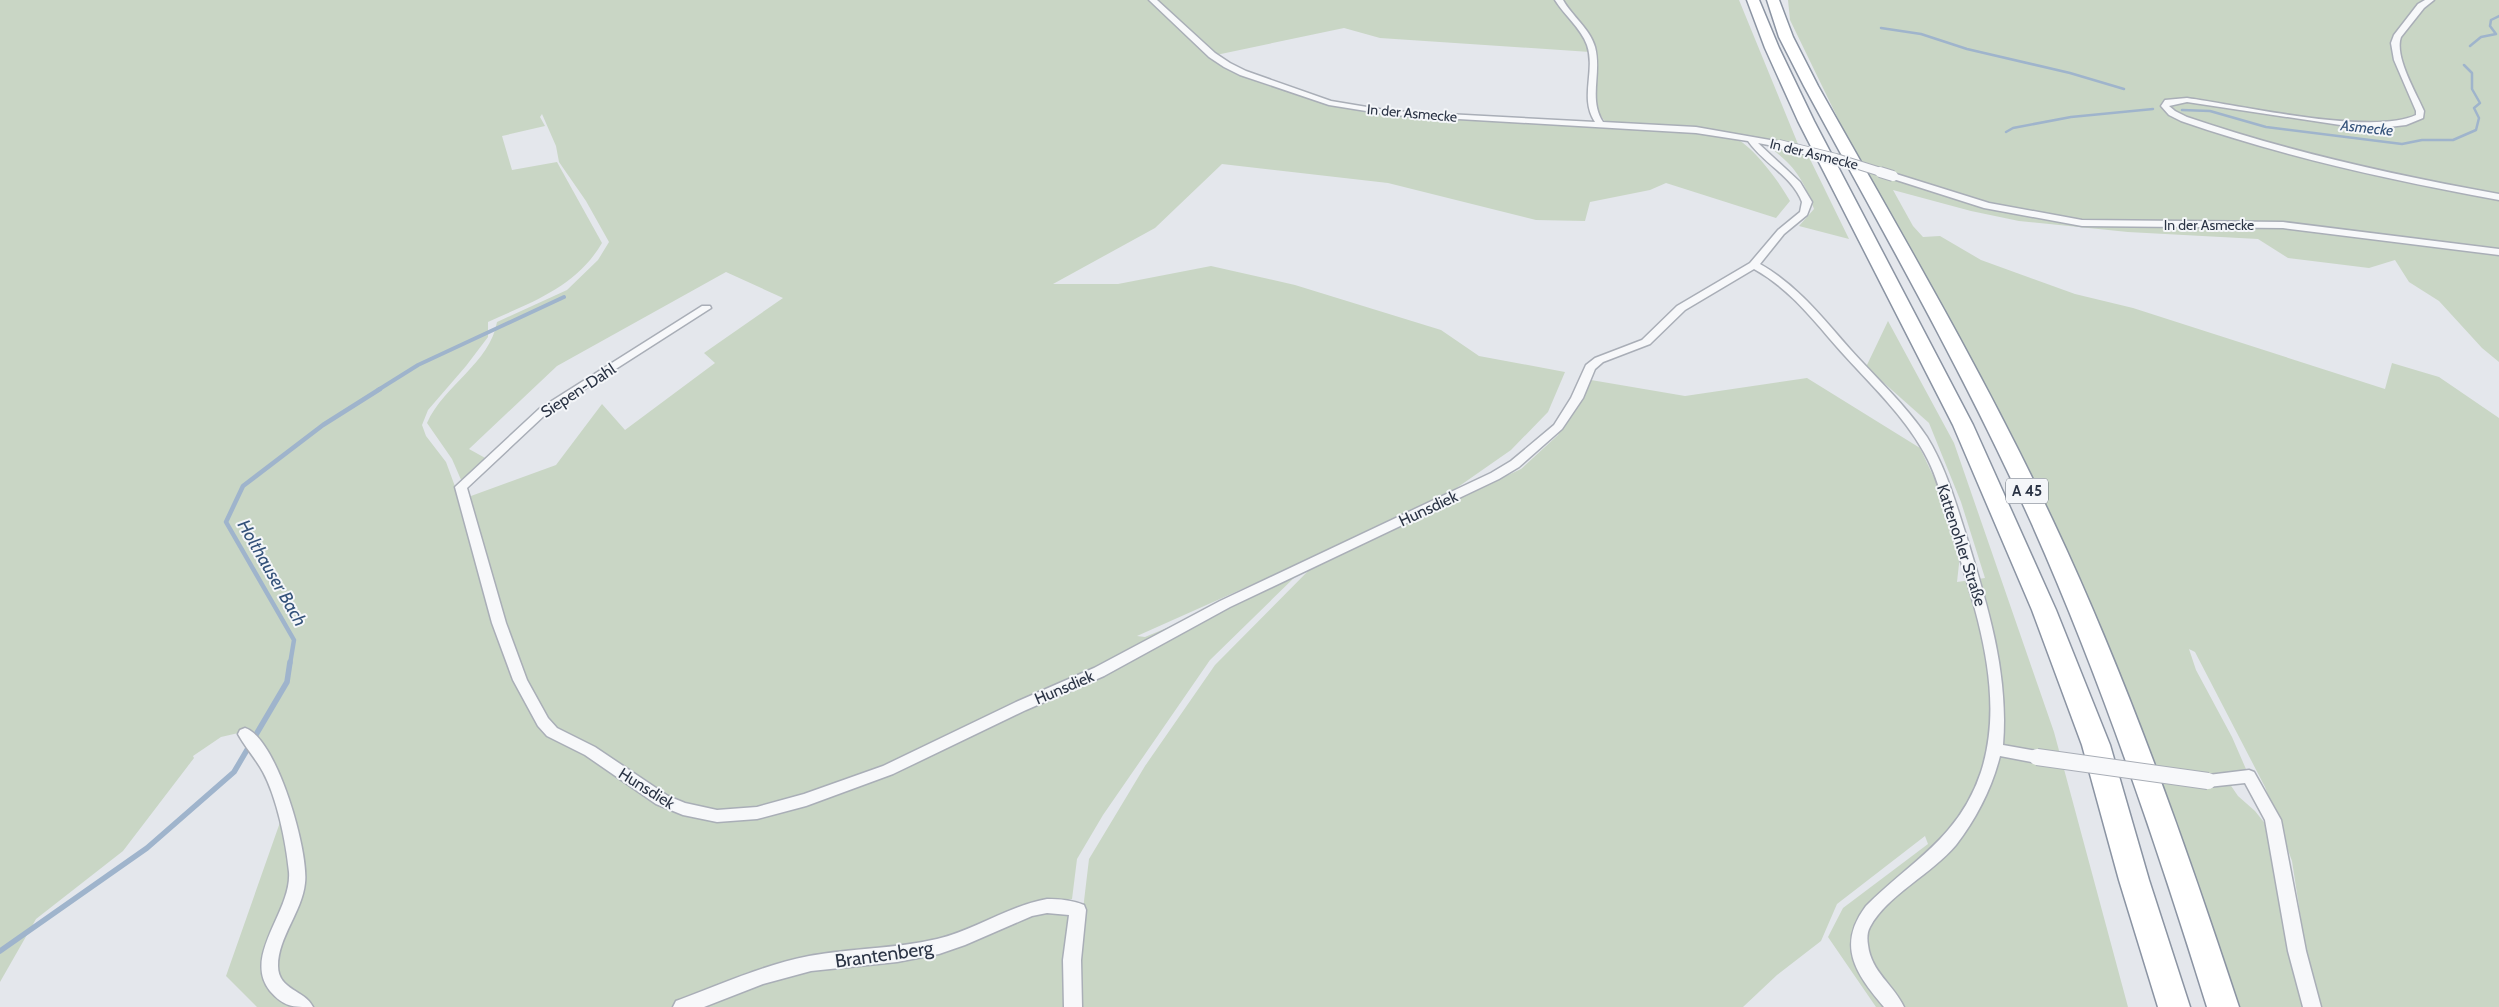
<svg xmlns="http://www.w3.org/2000/svg" width="2499" height="1007" viewBox="0 0 2499 1007" font-family="Cabin,sans-serif">
  <rect width="100%" height="100%" fill="#e4e7ec"/>
  <g fill="#c9d6c5" fill-rule="evenodd">
    <path d="M0 0H1150L1211 57 1242 74 1326 104 1391 114 1696 132C1707 133 1725 133 1735 138 1754 147 1780 183 1790 201L1776 218 1666 183 1650 190 1590 202 1585 221 1536 220 1388 183 1222 164 1155 228 1053 284H1118L1211 266 1295 285 1441 330 1479 356 1565 372 1548 412 1511 450 1435 503 1137 636 1145 637 1299 573 1210 660 1103 815 1077 859 1072 899 1032 903 921 956 1037 914 1065 911 1071 917 1069 1007H257L226 976 284 811V790L261 741 247 731 221 737 193 756 194 758 123 851 36 919 0 982ZM542 114 556 146 559 162 586 201 609 242 598 260 567 290 497 322C490 363 444 385 427 423L452 459 462 482 487 459 469 449 557 366 726 272 783 298 704 353 715 363 625 430 602 404 556 465 460 500 446 462 426 436 422 425 428 410 466 366 488 337V322C532 302 576 287 602 243L557 162 512 170 502 136 545 126 540 117Z"/>
    <polygon points="1156,0 1556,0 1584,36 1590,52 1380,38 1344,28 1216,55"/>
    <polygon points="1561,0 1739,0 1798,144 1695,128 1606,123 1594,106 1595,52"/>
    <polygon points="1788,0 2499,0 2499,362 2482,348 2439,301 2409,282 2395,260 2369,268 2288,258 2258,239 2128,232 2019,221 1971,211 1893,190 1913,226 1923,237 1940,236 1981,260 2075,294 2133,308 2385,389 2392,363 2439,377 2499,418 2499,1007 2319,1007 2306,952 2292,861 2265,787 2195,652 2189,649 2196,670 2232,737 2249,776 2225,777 2238,796 2255,811 2271,831 2290,958 2304,1007 2236,1007 2192,865 2152,765 1790,20"/>
    <path d="M1767 145 1807 153 1849 239 1799 226 1814 209C1802 176 1794 166 1767 145Z"/>
    <polygon points="1888,321 1954,443 2054,732 2128,1007 1876,1007 1828,937 1843,908 1928,844 1925,836 1837,904 1821,941 1777,975 1743,1007 1078,1007 1077,960 1089,859 1145,766 1215,665 1313,566 1521,469 1558,435 1591,380 1685,396 1807,378 1920,448 1936,482 1960,555 1957,582 1985,578 1961,502 1929,423 1866,367"/>
  </g>
  <g fill="none" stroke-linecap="round" stroke-linejoin="round">
    <g stroke="#9fb4cc" stroke-width="2.5">
      <polyline points="1881,28 1921,34 1967,49 2070,73 2124,89"/>
      <polyline points="2470,46 2481,37 2496,34 2490,26 2491,20 2499,16"/>
      <polyline points="2182,110 2210,111 2266,127 2402,144 2422,140 2453,140 2476,130 2479,118 2474,108 2480,103 2472,89 2472,73 2464,65"/>
      <polyline points="2006,132 2013,128 2071,117 2153,109"/>
    </g>
    <polyline stroke="#9fb4cc" stroke-width="4" points="378,390 418,365 564,297"/>
    <polyline stroke="#9fb4cc" stroke-width="4.5" points="290,664 294,640 226,522 243,486 323,425 380,389"/>
    <polyline stroke="#9fb4cc" stroke-width="5.5" points="0,951 147,848 234,772 287,682 290,662"/>
    <defs>
      <g id="minor">
        <path d="M1149 0H1157L1215 53 1230 63 1246 71 1331 101 1391 111 1595 122C1579 98 1596 71 1587 45 1581 28 1564 15 1555 0H1563C1572 16 1590 29 1595 47 1602 73 1588 99 1603 122L1696 127 1782 142 1783 144 1779 147 1758 143 1800 182 1812 202 1807 215 1784 234 1760 264C1797 285 1822 317 1850 349 1876 378 1905 404 1927 437 1946 468 1955 501 1966 535 1987 604 2009 672 2003 745L2037 751 2042 753 2045 757 2042 761 2037 763 2000 756C1992 788 1976 819 1956 845 1932 874 1887 895 1870 927 1867 932 1867 939 1868 945 1871 972 1894 985 1904 1007H1884C1856 974 1836 946 1866 906 1911 861 1959 838 1981 772 2006 695 1976 610 1953 536 1945 511 1940 484 1928 460 1908 420 1875 389 1845 356 1816 324 1792 290 1754 269L1685 310 1650 344 1603 362 1595 369 1583 398 1562 429 1519 467 1499 479 1230 607 1104 676 1026 710 893 774 806 806 757 819 717 822 683 815 656 804 585 755 547 736 538 726 513 680 492 623 455 487 539 409 702 306H710L711 308 547 413 467 488 506 623 527 680 548 718 557 728 595 747 668 796 685 803 717 810 757 807 804 794 883 766 1016 702 1094 668 1220 601 1491 473 1511 461 1554 425 1571 398 1586 365 1595 358 1642 340 1677 306 1750 263 1778 230 1800 212 1802 202C1792 176 1764 164 1748 141L1696 133 1391 115 1329 105 1240 75 1224 67 1209 57Z"/>
        <path d="M2425 0H2434L2424 8 2401 37C2394 56 2416 93 2424 111L2423 118 2406 125 2380 128 2347 126 2187 102 2169 106 2175 111 2187 117C2289 152 2393 175 2499 194V200C2391 180 2285 157 2181 121L2169 115 2161 106 2165 100 2187 98C2239 105 2372 136 2416 115V111L2394 60 2391 43 2394 35 2418 4Z"/>
        <polygon points="1893,173 1989,203 2082,220 2283,222 2499,249 2499,255 2283,228 2082,226 1984,208 1890,178 1888,176"/>
        <path d="M245 728C277 738 309 852 305 883 302 912 278 937 278 966 278 990 305 990 313 1007 292 1007 284 1007 270 991 242 956 292 911 289 872 286 842 277 798 263 772 256 759 245 747 238 734L240 730Z"/>
        <polygon points="2249,770 2254,772 2281,820 2306,951 2321,1007 2303,1007 2288,951 2265,820 2245,783 2208,787 2203,785 2200,781 2203,777 2208,775"/>
        <path d="M1047 899C1060 899 1072 900 1084 905L1086 910 1081 960 1082 1007H1064L1063 960 1069 915 1047 913 1032 916 965 945 939 954 897 962 811 971 763 984 704 1007H673L676 1001C719 985 763 965 809 956 851 948 895 949 937 939 975 930 1008 906 1047 899Z"/>
      </g>
      <g id="motorway">
        <polygon points="1747,0 1759,0 1779,48 1814,121 1973,425 2056,610 2110,745 2149,880 2190,1007 2158,1007 2119,880 2082,745 2032,610 1953,425 1798,121 1765,48"/>
        <path d="M1767 0H1779L1793 37 1818 86C1899 230 1983 372 2053 521 2127 678 2185 843 2239 1007H2207C2156 843 2101 679 2031 522 1964 373 1882 230 1804 86L1779 37Z"/>
      </g>
    </defs>
    <use href="#minor" stroke="#a9aeb7" stroke-width="3"/>
    <use href="#motorway" stroke="#8b94a3" stroke-width="3"/>
    <use href="#minor" fill="#f7f8fa" fill-rule="evenodd"/>
    <use href="#motorway" fill="#fff" fill-rule="evenodd"/>
    <defs>
      <polyline id="minor-bridge-far2" points="1779,144 1836,158 1884,173"/>
      <polyline id="minor-bridge-far1" points="1880,172 1893,176"/>
      <polyline id="minor-bridge" points="2037,757 2208,781"/>
    </defs>
    <use href="#minor-bridge-far2" stroke="#a9aeb7" stroke-width="10" stroke-linecap="butt"/>
    <use href="#minor-bridge-far1" stroke="#a9aeb7" stroke-width="12" stroke-linecap="butt"/>
    <use href="#minor-bridge" stroke="#a9aeb7" stroke-width="18" stroke-linecap="butt"/>
    <use href="#minor-bridge-far2" stroke="#f7f8fa" stroke-width="8"/>
    <use href="#minor-bridge-far1" stroke="#f7f8fa" stroke-width="10"/>
    <use href="#minor-bridge" stroke="#f7f8fa" stroke-width="16"/>
  </g>
  <g text-anchor="middle" stroke-width="4" stroke-linejoin="round" paint-order="stroke">
    <g font-size="14" fill="#2b3445" stroke="#f4f6f9">
      <text transform="translate(1412 113) rotate(5)" y="5">In der Asmecke</text>
      <text transform="translate(1814 154) rotate(14)" y="5">In der Asmecke</text>
      <text x="2209" y="230">In der Asmecke</text>
    </g>
    <g font-size="15" font-style="italic" fill="#34527a" stroke="#f4f6f9">
      <text transform="translate(2367 128) rotate(6)" y="5">Asmecke</text>
    </g>
    <rect fill="#f4f6f9" stroke="#676e7b" stroke-width="1" x="2006" y="478.5" width="42" height="25" rx="4"/>
    <g font-size="15" font-weight="bold" fill="#2b3445">
      <text x="2027" y="496">A 45</text>
    </g>
    <g font-size="16" fill="#2b3445" stroke="#f4f6f9">
      <text transform="translate(578 390) rotate(-33)" y="6">Siepen-Dahl</text>
      <text transform="translate(1428 508) rotate(-25)" y="6">Hunsdiek</text>
      <text transform="translate(1962 545) rotate(72)" y="6">Kattenohler Straße</text>
      <text transform="translate(1064 687) rotate(-23)" y="6">Hunsdiek</text>
      <text transform="translate(647 788) rotate(32)" y="6">Hunsdiek</text>
    </g>
    <g font-size="18" font-style="italic" fill="#34527a" stroke="#f4f6f9">
      <text transform="translate(272 573) rotate(60)" y="6">Holthauser Bach</text>
    </g>
    <g font-size="19" fill="#2b3445" stroke="#f4f6f9">
      <text transform="translate(884 954) rotate(-8)" y="7">Brantenberg</text>
    </g>
  </g>
</svg>
